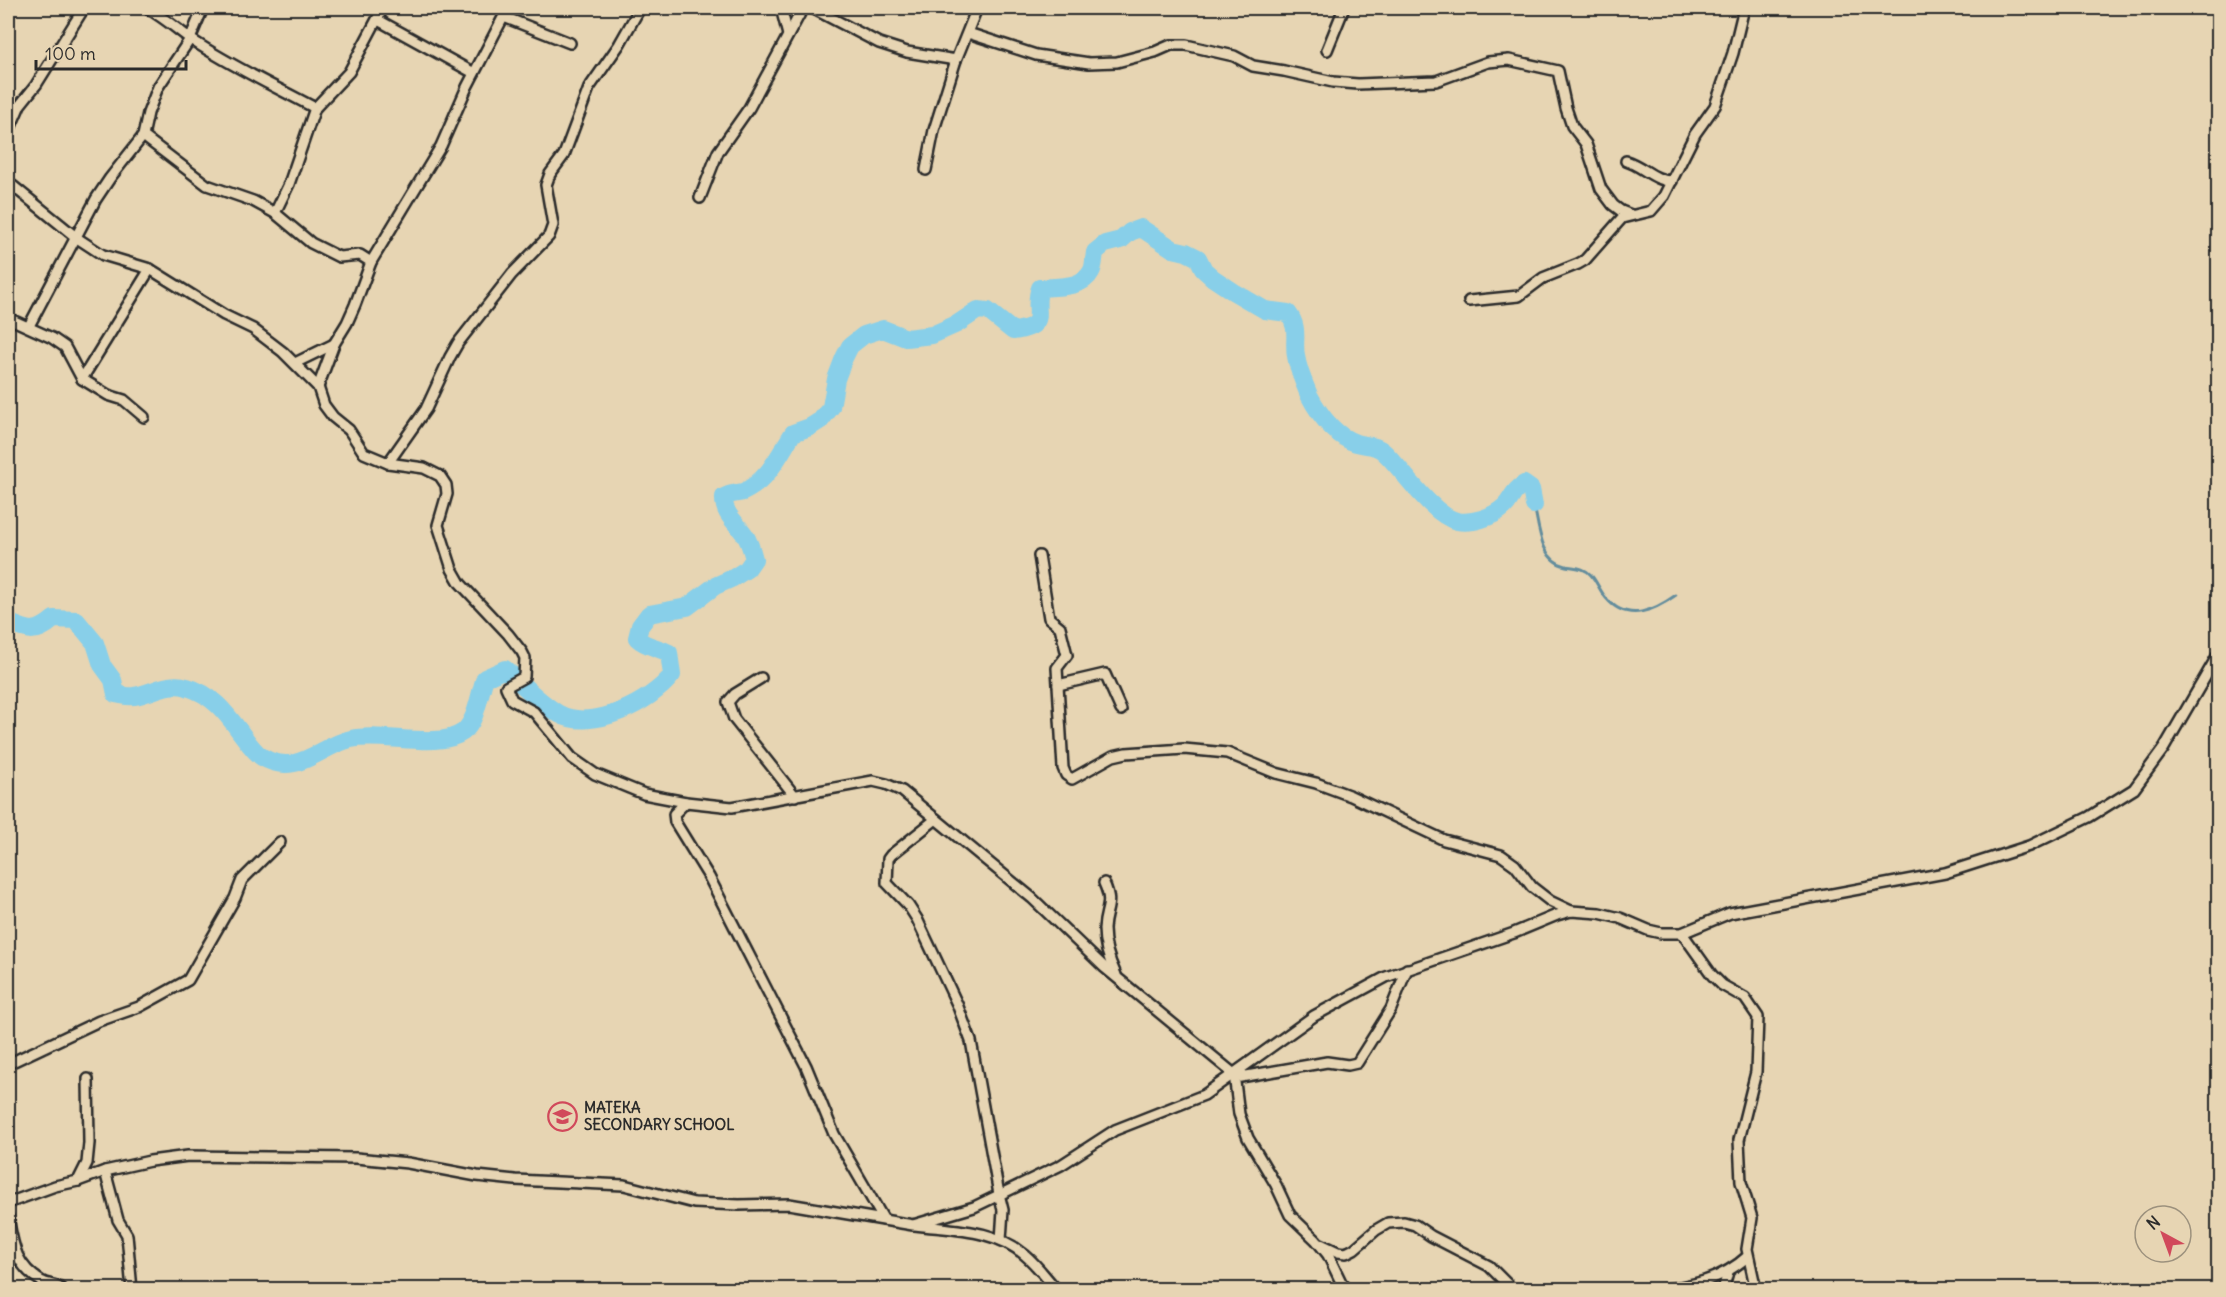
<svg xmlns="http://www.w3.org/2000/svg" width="2226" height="1297" viewBox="0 0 2226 1297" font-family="Delius,sans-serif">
  <rect width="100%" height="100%" fill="#e7d5b3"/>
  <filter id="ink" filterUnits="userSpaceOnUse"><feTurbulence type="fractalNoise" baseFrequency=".0167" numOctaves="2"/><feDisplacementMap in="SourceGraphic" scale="12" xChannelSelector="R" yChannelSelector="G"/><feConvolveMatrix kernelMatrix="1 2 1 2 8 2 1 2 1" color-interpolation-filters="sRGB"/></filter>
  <g filter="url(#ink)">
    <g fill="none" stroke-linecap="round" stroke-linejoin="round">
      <path stroke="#638d9d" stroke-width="3" d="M1534 505C1539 526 1540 561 1566 566 1575 568 1584 567 1591 575 1597 582 1600 591 1606 598 1628 624 1655 610 1676 595"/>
      <path stroke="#88cfe9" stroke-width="18" d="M8 622C29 631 35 635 54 619L76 620 95 643 102 665 113 680 116 694C122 695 129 697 134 696 153 693 168 681 187 687 212 694 226 713 241 733 247 741 254 752 262 757 297 778 319 746 351 739 383 732 438 750 463 732 477 721 479 694 485 678L505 669C522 684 540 703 559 714 592 732 651 702 672 675L669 653C658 647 646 647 637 638L640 626 649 614 687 607 715 586 733 578 747 569 754 559C752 551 750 543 745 535 736 522 723 514 724 497 731 493 736 494 743 492 768 481 779 455 793 433L810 427 821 420 831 407 836 379 844 358 850 346 864 335 883 329 906 338 932 335 957 324 978 310 988 311 1013 331C1052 326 1031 311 1040 288 1056 286 1082 289 1091 272 1094 268 1094 258 1095 252L1105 244 1121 240 1130 232 1141 228 1173 249 1186 252 1198 258 1204 270 1213 278 1234 292 1265 310 1288 313C1300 329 1293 339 1296 356 1298 370 1304 383 1309 395 1319 414 1334 436 1356 443 1366 446 1376 444 1385 453 1403 470 1433 516 1457 521 1472 524 1493 517 1504 507 1513 499 1510 493 1524 484L1531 489 1534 505"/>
      <defs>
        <g id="street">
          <path d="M147 8C163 17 177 29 192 40 231 66 274 86 315 108"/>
          <polyline points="781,8 788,35"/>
          <polyline points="812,8 879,43 907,52 956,60"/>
          <polyline points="504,17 570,43"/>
          <polyline points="378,20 474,73"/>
          <polyline points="968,33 1036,55 1089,63 1117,62 1155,52 1171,45 1186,45 1234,56 1253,66 1284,71 1333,82 1358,84 1436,81 1488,62 1509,60 1558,71 1566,108 1572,126 1586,144 1601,189 1613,205 1621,211 1631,215"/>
          <polyline points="1327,50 1344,8"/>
          <polyline points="8,133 20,105 36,85 84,8"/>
          <polyline points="143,136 207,185 253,201 275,213 311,243 339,257 360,255 371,262"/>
          <path d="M1626 161C1643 166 1654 181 1672 181"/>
          <polyline points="926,170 934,130 956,60 977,8"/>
          <polyline points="8,182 77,238 103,255 150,269 224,315 253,329 283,352 318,387 324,405 333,417 349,430 364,453 388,463 424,468 440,476 446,485 447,494 438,525 452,569 460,583 508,634 522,652 525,658 524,677 506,687 512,700 534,712 572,758 595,774 644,794 686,802 732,807 873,781 886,784 902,791 1032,898 1104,967 1234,1074 1239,1114 1248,1138 1276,1185 1290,1215 1316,1240 1328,1255 1341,1282 1348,1290"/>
          <polyline points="700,198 718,152 749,108 803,8"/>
          <polyline points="275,213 289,184 315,108 349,72 383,8"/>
          <polyline points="1469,301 1519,296 1543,278 1578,264 1585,260 1622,218 1651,211 1664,196 1695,134 1715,106 1733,53 1744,8"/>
          <polyline points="8,318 52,338 65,347 82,379 108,395 124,400 144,417"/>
          <polyline points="29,326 96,199 110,178 143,136 148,113 158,87 190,39 203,8"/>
          <polyline points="295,363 334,344"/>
          <polyline points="82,379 150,269"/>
          <polyline points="318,387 334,344 347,323 355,305 371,262 441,146 467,87 508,8"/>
          <polyline points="388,463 426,409 450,357 458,343 512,274 549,236 553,225 546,185 550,174 564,155 589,88 619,45 640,8"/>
          <polyline points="1039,556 1049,618 1060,627 1067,655 1057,668 1063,768 1066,775 1072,779 1113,756 1126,753 1184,749 1227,753 1276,773 1316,783 1351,796 1444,840 1501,855 1515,865 1532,887 1550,901 1571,911"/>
          <polyline points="761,678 735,694 728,702 734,719 795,796"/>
          <polyline points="1058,685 1105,674 1121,710"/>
          <polyline points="686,802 674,814 675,822 709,877 806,1066 834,1134 884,1220"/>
          <polyline points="936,819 891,855 888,859 887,883 908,905 917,919 957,1004 971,1041 999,1194 1003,1210 1001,1240"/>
          <path d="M1104 883C1114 905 1105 908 1104 929 1104 946 1109 960 1116 975"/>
          <polyline points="1682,933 1712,975 1722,985 1745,998 1758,1017 1756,1072 1739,1140 1741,1182 1752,1218 1747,1249 1756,1290"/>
          <polyline points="8,1064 99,1021 139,1007 188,980 235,898 242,880 280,842"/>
          <polyline points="1235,1078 1327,1062 1348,1065 1357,1063 1391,1009 1407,969"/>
          <polyline points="105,1171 118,1220 127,1235 132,1290"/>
          <polyline points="78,1181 87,1163 89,1143 88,1079"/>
          <polyline points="8,1203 55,1186 78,1181 105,1171 150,1161 188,1156 356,1158 408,1163 477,1176 515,1180 624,1185 694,1203 739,1205 789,1204 913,1225 974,1207 1061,1165 1115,1130 1204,1095 1314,1016 1386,977 1514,933 1557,915 1571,911 1599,913 1620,918 1648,930 1661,933 1682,933 1730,913 1945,873 2029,846 2089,817 2134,789 2164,748 2218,655"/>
          <path d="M8 1217C13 1245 15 1265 41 1281 48 1286 56 1283 62 1290"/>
          <path d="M915 1225C953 1230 995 1229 1025 1255 1037 1265 1046 1278 1057 1290"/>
          <polyline points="1321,1244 1338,1252 1346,1253 1354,1249 1376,1230 1388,1223 1404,1222 1415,1225 1431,1236 1489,1266 1513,1290"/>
          <path d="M1656 1290C1690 1287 1722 1280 1748 1256"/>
          <polyline points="1723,1290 1728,1272"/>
        </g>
      </defs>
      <use href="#street" stroke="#2b2b2b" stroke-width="14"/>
      <use href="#street" stroke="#e7d5b3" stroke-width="9"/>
    </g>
  </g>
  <defs>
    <symbol id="school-ring" viewBox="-11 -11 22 22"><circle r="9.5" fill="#e7d5b3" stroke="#d1495b" stroke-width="1.5"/><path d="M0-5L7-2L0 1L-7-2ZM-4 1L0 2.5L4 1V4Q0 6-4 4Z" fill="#d1495b"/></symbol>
  </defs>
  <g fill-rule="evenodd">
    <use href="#school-ring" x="546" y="1100" width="33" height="33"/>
  </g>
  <g text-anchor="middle" stroke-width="4.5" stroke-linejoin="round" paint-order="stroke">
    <g font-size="15" font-weight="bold" fill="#2b2b2b" stroke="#e7d5b3" text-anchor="start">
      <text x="584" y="1113">MATEKA<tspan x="584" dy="17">SECONDARY SCHOOL</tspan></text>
    </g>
  </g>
  <rect width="2226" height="1297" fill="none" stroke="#e7d5b3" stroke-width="30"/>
  <rect x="15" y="15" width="2196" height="1267" fill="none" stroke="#2b2b2b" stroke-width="2" filter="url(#ink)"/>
  <g transform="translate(2163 1234) rotate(319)"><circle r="28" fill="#e7d5b3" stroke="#9c917d" stroke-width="1.5"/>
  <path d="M0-4.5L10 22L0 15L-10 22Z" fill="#d1495b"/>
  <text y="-9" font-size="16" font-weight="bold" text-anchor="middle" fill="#2b2b2b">N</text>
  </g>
  <path d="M36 60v9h150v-9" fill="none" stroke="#2b2b2b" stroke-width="3"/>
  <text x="45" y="60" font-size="18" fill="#2b2b2b" stroke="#e7d5b3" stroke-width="4.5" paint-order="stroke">100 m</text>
</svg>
